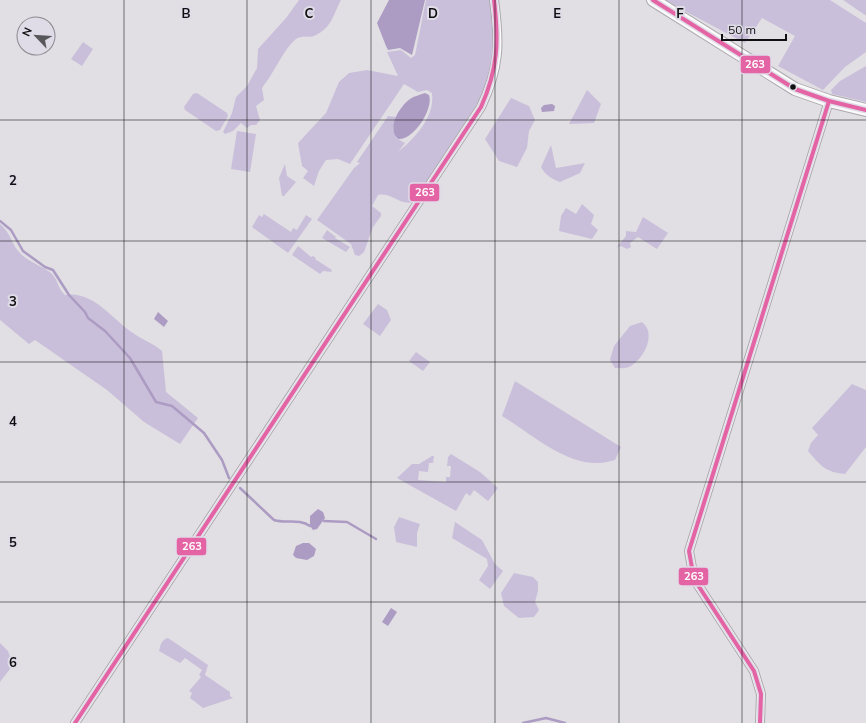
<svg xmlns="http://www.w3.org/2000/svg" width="866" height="723" viewBox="0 0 866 723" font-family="Mulish,sans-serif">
  <rect width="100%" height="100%" fill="#e1dfe4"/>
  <g fill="#cabfda">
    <path d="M299 0H341C333 15 332 28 314 36 308 38 302 35 296 39 283 50 275 71 264 85L262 88 264 100 256 106 260 120 256 125H251L247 128 241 123 233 131 225 134 223 132 232 113 236 97 247 86 257 68 258 49 286 18Z"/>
    <path d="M426 0H490L494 20V57L491 77 477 104 413 202C400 206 391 192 378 195L372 206 381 213V216L373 227 364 252 359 256 355 255 351 244 317 220 354 168 360 163 357 162 388 116 396 117 393 129 396 138 405 143 398 152C415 138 435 117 432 93L427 90 418 92 404 84 350 164 338 159 326 160 319 171 314 186 303 178 308 171 302 166 298 143 326 113 339 82 349 73 367 70 398 76 387 52 401 50 411 58 415 55Z"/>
    <polygon points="664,0 830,0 866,23 866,52 845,67 823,90 778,66 795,36 762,18 745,43"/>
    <polygon points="843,0 866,0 866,15 865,15"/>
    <polygon points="83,42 93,49 82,66 71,59"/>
    <polygon points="866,66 866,102 832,94 831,90 840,81"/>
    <polygon points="587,90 601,104 594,123 569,124"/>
    <polygon points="197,93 227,113 228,116 220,130 216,131 185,110 184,107 193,94"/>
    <polygon points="511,98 529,106 535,120 529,131 527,148 517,167 499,161 485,139"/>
    <polygon points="237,131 256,134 250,172 231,169"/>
    <path d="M551 145 556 168 585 163 580 173 560 182C553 180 544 174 541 167Z"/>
    <polygon points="285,164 287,176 296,182 284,196 282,196 279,178"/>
    <polygon points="582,204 594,215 591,224 598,230 592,239 559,231 561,216 566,208 576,214"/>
    <polygon points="264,214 291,232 293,228 297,230 306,215 312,219 288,253 252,227 259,215 262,217"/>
    <polygon points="643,217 668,233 657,249 638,237 630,243 631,247 627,249 621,246 617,247 626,236 626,231 636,232"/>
    <path d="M0 224C12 234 11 245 21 254 29 262 48 269 52 274 58 280 58 289 65 295 93 290 112 319 133 333 143 340 153 343 162 351L166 392 198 418 180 444 144 422 107 390 35 340 29 344 0 320Z"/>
    <polygon points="327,230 336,237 335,238 350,247 346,252 322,238"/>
    <polygon points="298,246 311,257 313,256 316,258 315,259 332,270 331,272 323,271 320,274 292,255"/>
    <polygon points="378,304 387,310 391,320 380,336 363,324"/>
    <path d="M642 322C657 334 644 358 631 366 626 369 621 368 615 368L610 360 614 346 630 326Z"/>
    <polygon points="416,352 430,362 423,371 409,361"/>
    <path d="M515 381 621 447 615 460C610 461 604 463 599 463 565 465 530 433 502 416Z"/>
    <path d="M852 384 866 390V447L845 474C825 472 821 466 808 451L811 443 818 435 812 428Z"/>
    <polygon points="451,454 480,472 498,488 488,501 474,490 470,496 466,493 456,511 397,478 412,464 419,464 432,456 434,456 433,463 429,463 428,472 419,471 418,480 446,482 446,477 450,477 451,466 447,466 448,457"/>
    <polygon points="399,517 420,524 417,533 417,547 396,542 394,527"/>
    <polygon points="455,522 482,540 495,564 503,571 490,589 479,580 488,566 487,559 452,538"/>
    <polygon points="514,573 533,577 538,582 538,591 535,602 539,610 534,617 519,618 504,606 501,593"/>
    <path d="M168 638 208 665 205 675 230 692V696L233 698 203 708 190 698 192 693 189 691 201 677 199 675 202 670 185 658 180 663 159 651C161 644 161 640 168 638Z"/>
    <polygon points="0,643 8,651 13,665 0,682"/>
  </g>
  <g fill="#ac9bc2">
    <polygon points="389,0 425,0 412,55 400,48 388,50 386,46 377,23"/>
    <path d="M425 93 429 95C434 109 413 141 398 139 386 128 400 106 410 99 414 96 420 95 425 93Z"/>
    <polygon points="552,104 555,106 554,111 542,112 541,108 544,105"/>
    <polygon points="158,312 168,321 164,327 154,319"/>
    <polygon points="318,509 323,512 325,518 317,529 313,530 310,526 310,516"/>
    <polygon points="303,543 309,543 316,549 314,556 307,560 296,558 293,555 296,546"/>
    <polygon points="391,608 397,612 388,626 382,622"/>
  </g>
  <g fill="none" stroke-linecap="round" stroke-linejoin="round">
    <g stroke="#ac9bc2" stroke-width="2.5">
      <polyline points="0,221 11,230 23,251 45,267 53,270 69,295 85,312 88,318 105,331 130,358 156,402 172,406 204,433 222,460 229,478"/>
      <path d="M240 488 274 520C286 524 299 518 310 526"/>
      <polyline points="324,521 347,522 376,539"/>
      <polyline points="523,723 546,718 565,723"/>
    </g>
    <defs>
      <g id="street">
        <path d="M75 723 481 107C500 67 500 43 494 0"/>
        <polyline points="760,723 761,694 754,671 694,579 689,551 829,101"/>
      </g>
      <polyline id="secondary" points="653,0 795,89 829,101 866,110"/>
    </defs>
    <use href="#street" stroke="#aba9ae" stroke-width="10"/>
    <use href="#secondary" stroke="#aba9ae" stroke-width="14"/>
    <use href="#street" stroke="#fafafb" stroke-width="8"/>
    <use href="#secondary" stroke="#fafafb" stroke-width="12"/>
    <defs>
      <g id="bus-1">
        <polyline points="653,0 795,89 829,101 866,110"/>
        <path d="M75 723 481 107C498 69 499 41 494 0"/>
        <polyline points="760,723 761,694 754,671 694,579 689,551 829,101"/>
      </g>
    </defs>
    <use href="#bus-1" stroke="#e0dce7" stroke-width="7"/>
    <use href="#bus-1" stroke="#e463a4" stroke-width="4"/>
  </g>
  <path fill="none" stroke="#0f0e11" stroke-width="1" stroke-opacity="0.55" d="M124 0V723M247 0V723M371 0V723M495 0V723M619 0V723M742 0V723M0 120H866M0 241H866M0 362H866M0 482H866M0 602H866"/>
  <circle fill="#0f0e11" stroke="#e0dce7" stroke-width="1.5" cx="793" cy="87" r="3.5"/>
  <g font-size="13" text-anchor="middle" font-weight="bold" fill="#0f0e11" stroke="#e0dce7" stroke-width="4" stroke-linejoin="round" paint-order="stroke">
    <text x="186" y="18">B</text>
    <text x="309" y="18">C</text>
    <text x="433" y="18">D</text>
    <text x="557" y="18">E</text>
    <text x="680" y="18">F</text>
    <text x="13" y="185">2</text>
    <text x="13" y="306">3</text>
    <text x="13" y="426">4</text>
    <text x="13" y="547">5</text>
    <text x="13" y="667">6</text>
  </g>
  <g stroke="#e0dce7" stroke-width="1.5">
    <rect x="740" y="55" width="31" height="19" rx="4" fill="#e463a4"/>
    <rect x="409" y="183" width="31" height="19" rx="4" fill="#e463a4"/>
    <rect x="176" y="537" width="31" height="19" rx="4" fill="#e463a4"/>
    <rect x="678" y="567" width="31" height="19" rx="4" fill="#e463a4"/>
  </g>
  <g font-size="11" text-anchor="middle" font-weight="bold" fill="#fff">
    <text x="755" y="68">263</text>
    <text x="425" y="196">263</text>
    <text x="192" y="550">263</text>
    <text x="694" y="580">263</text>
  </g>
  <g transform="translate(36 36) rotate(295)"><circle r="19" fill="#e0dce7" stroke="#8c8a91"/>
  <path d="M0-3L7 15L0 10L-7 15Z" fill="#58575b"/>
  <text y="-6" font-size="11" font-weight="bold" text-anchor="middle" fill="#0f0e11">N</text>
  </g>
  <path d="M722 34v6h64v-6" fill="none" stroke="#0f0e11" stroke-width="2"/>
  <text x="728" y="34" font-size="12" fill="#0f0e11" stroke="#e0dce7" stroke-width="3" paint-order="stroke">50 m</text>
</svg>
